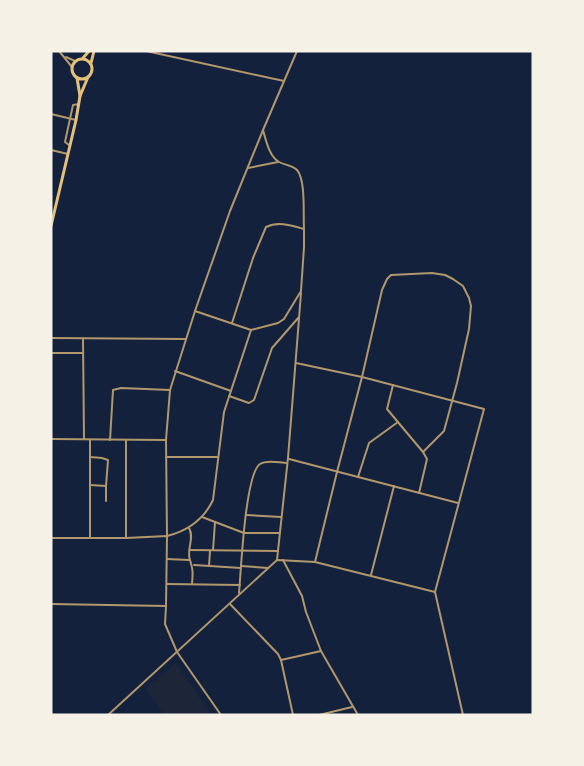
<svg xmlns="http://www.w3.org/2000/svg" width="584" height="766" viewBox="0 0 584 766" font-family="Rubik,sans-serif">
  <rect width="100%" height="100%" fill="#14213d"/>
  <polygon fill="#1d2539" points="176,663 211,715 164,715 146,689"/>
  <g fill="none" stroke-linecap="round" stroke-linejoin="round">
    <g stroke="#b1986c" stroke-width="2">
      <polyline points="59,51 72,67"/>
      <polyline points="146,51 284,81"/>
      <path d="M297 51 263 130C266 140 269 156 279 162 284 165 292 165 297 170 306 180 303 215 304 229"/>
      <polyline points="51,52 52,51"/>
      <polyline points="66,57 75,61"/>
      <polyline points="51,114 76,120"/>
      <polyline points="69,145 65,142 73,105 79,104"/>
      <polyline points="51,150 68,154"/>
      <polyline points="248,168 278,162"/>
      <path d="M195 311 170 390 166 440 167 536C187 531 204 519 213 500L224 412 251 330 278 323 284 319 301 291 304 247V229C290 225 278 221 266 227L253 258 232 323"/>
      <polyline points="251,330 195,311 230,211 263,130"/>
      <polyline points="51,338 185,339"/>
      <polyline points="83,339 84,439"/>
      <polyline points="51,353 83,353"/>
      <polyline points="296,363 362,377 484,409 435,592 463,715"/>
      <polyline points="175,371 231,391"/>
      <polyline points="393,385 387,409 423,452 427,459 419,493"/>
      <polyline points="229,396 249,403 254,400 272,348 299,317"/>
      <polyline points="51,439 166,440"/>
      <polyline points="110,440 113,390 121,388 170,390"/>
      <polyline points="90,457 102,458 108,460 106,486"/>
      <polyline points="166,457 218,457"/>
      <polyline points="289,459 458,503"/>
      <polyline points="358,477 369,443 398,422"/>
      <polyline points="90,485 106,486 106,501"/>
      <polyline points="246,515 281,517"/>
      <polyline points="202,517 244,533 279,533"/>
      <path d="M189 528C195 538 186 550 190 560 193 570 193 572 192 584"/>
      <polyline points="90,537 90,440"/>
      <polyline points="51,538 126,538 167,536 166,606 51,604"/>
      <polyline points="126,538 126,440"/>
      <polyline points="190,550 278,551"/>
      <polyline points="213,550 215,522"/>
      <polyline points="167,559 189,560"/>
      <polyline points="277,560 288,458 301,293"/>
      <polyline points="283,560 302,596 306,612 321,651 358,715"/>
      <polyline points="315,562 337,472 362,377 382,290 387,279 391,275 432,273 445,275 453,279 463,286 469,298 471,306 469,329 457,383 444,431 423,452"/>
      <polyline points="194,565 241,568"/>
      <polyline points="209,566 210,551"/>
      <polyline points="241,566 268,568"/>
      <polyline points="371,575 394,486"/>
      <polyline points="167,584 240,585"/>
      <path d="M239 593C241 572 245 474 260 464 267 459 280 463 287 463"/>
      <polyline points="230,604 278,654 281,660 293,715"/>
      <polyline points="166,606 165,624 177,652 221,715"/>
      <polyline points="281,660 321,651"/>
      <polyline points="108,715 277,560 315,562 435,592"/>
      <polyline points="319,715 352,707"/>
    </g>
    <g stroke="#e5c07b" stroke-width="3">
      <polyline points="83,58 89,51"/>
      <circle cx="82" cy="69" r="10"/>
      <polyline points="91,63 94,51"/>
      <polyline points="77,78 80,96"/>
      <polyline points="51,226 76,120 80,96 88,77"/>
    </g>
  </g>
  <rect width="584" height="766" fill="none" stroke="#f6f1e7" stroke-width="105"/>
</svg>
